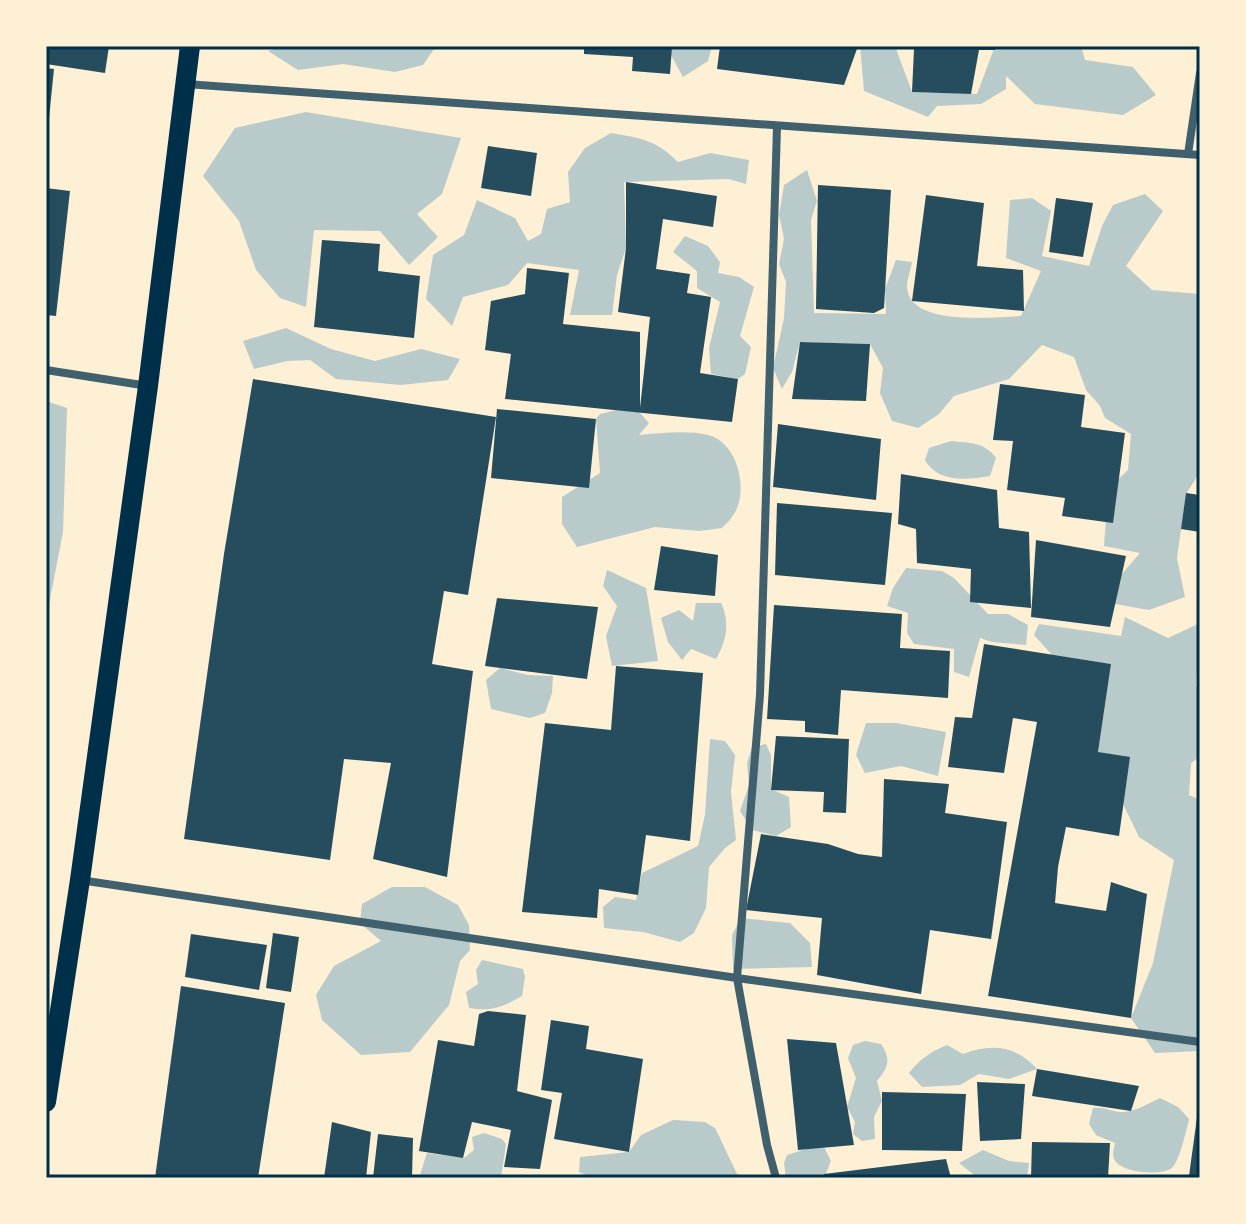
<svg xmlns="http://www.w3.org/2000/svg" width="1246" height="1224" viewBox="0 0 1246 1224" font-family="'Open Sans',sans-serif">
  <rect width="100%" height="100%" fill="#fdf0d5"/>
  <g fill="#b9caca">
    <polygon points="285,46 441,46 434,49 423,65 395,72 343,64 298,70 268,51"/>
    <polygon points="666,46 712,46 708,61 683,77"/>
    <polygon points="860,46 895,46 912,92 977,94 995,46 1081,46 1085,60 1133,67 1156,95 1123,115 1035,104 1006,76 1006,89 981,104 937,106 928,117 864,91"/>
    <polygon points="306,112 461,138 442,194 417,214 438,237 409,265 380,231 314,230 306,307 280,298 256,270 239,221 203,176 235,128"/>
    <path d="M611 133C641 138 656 140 678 162L710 153 749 160 746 184 729 179 624 182 626 248 617 275 612 315H570L579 270 527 263 508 285 463 297 452 326 426 299 433 255 464 235 477 200 515 218 528 241 541 234 547 209 570 202 568 172 585 148Z"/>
    <path d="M807 170 817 201 811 220 814 313 886 314 885 289 896 260 912 262C911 269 907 279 907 287 909 327 994 317 1021 316L1041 271 1006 258 1010 200 1032 198 1051 211 1042 256 1089 266 1102 226 1113 205 1145 194 1163 211 1126 266 1152 290 1200 294V472L1186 494 1177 558 1185 597 1149 610 1115 604 1121 575 1140 553 1104 546 1108 489 1128 470 1131 434 1105 418 1100 406 1086 390 1074 357 1042 345 1009 379 954 396 939 414 918 428 892 421 880 393 883 368 870 344 800 342 792 372 782 389 773 368 784 318 786 282 779 264 784 239 779 215 784 185Z"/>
    <polygon points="685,236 708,246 720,262 718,273 739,277 754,287 740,336 751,347 745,374 738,379 711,374 709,348 720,302 697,288 697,271 673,252"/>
    <polygon points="286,328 331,349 375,361 421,349 460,359 448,380 401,385 336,379 310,360 287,361 254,369 243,341"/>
    <polygon points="46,401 67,408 63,532 46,620"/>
    <path d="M617 410 639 412 649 423 639 435C661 433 687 430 708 435 738 442 749 491 734 514 731 519 726 524 722 528L699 531 655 527 577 547 562 524V497L600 473 596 419 600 414Z"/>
    <path d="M951 441C969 443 985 442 996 458L990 476C967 480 938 483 925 460L929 448Z"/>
    <polygon points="906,568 942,571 954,578 988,614 1008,614 1028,625 1026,645 992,642 980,638 969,677 954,672 954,649 914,644 907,633 908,613 887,606 893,588"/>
    <polygon points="607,570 646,588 658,661 612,666 606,636 617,606 603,586"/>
    <path d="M696 603H721C730 623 727 640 716 659L691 649 682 660 668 642 661 618 679 610 693 621Z"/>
    <polygon points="1125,617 1168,638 1200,623 1196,686 1200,687 1200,757 1191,763 1189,795 1200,800 1200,1051 1155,1053 1131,1018 1153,963 1174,860 1139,837 1098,752 1111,664 1052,655 1034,635 1039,624 1121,636"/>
    <polygon points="500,668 528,675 553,676 552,693 545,713 530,718 491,709 486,680"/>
    <polygon points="866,723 896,723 946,732 938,776 901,766 865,773 856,755"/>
    <polygon points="710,739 725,741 735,755 731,792 736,840 725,848 709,867 706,908 694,933 680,942 643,932 604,928 603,907 615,897 636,900 642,873 698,846 705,815"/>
    <polygon points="766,744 771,755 771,789 789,797 791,827 776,836 752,830 740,811 749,785 747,763 752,747"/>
    <polygon points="392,887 425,887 458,905 469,925 470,950 460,961 449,1005 410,1052 361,1055 322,1020 316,995 334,966 381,941 360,923 362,904"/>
    <polygon points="741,918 790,923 810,943 812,967 733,969 732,935"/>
    <path d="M482 960 523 969 525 977 522 996C503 1007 491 1012 469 1008L466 992 478 984 476 970Z"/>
    <path d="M865 1041 881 1044C891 1059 889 1067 877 1081L882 1101 874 1117 875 1139 862 1141 853 1134 855 1122 847 1107 856 1078 848 1058 853 1045Z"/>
    <path d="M947 1045 963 1054C992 1043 1017 1046 1037 1069L1009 1079 979 1074 960 1085 922 1087 909 1073C920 1059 930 1052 947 1045Z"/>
    <path d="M1160 1098 1178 1107 1189 1119C1187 1129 1179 1162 1172 1168 1160 1176 1125 1173 1116 1162 1111 1156 1114 1150 1115 1143L1096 1135 1089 1124 1093 1108C1106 1106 1113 1113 1124 1112 1137 1111 1149 1103 1160 1098Z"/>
    <polygon points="673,1120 705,1122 715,1128 739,1178 592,1178 579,1172 580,1157 629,1152 641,1135"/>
    <polygon points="484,1133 502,1139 506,1144 501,1178 419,1178 427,1153 464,1158 474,1150 472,1137"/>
    <polygon points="824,1147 831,1161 824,1178 786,1178 784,1163 787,1155 806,1149"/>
    <polygon points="983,1150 1009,1161 1029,1163 1027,1178 978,1178 959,1163"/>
  </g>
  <g fill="#264d5e">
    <polygon points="46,46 109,46 105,73 46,64"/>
    <polygon points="584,46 672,46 670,74 632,71 633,57 584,54"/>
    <polygon points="720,46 858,46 844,85 717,69"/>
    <polygon points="907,46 995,46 995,50 979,50 971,94 912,92 914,49 907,48"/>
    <polygon points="46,68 54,69 48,128 46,128"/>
    <polygon points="488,146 537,153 531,196 481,188"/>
    <polygon points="626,182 717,196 713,227 663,219 656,269 690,274 687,293 711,297 700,373 738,379 732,422 505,399 511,354 485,350 491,301 525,294 527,268 569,273 563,324 640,332 640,408 650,317 618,312 626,248"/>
    <polygon points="818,185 891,190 884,308 874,313 816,309"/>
    <polygon points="46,188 70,191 56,316 46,315"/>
    <polygon points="926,195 984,203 977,266 1023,270 1024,311 912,301"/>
    <polygon points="1056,198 1093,203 1083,257 1049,252"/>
    <polygon points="322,240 380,244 378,271 420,276 414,338 314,327"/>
    <polygon points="800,342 870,344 866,401 792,399"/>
    <polygon points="253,379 496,417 468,595 444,591 432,664 473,671 447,877 373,859 391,763 344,759 330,860 184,839 224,554"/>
    <polygon points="1000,384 1085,395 1081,427 1125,433 1113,523 1062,516 1065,498 1007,490 1013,441 993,440"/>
    <polygon points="497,409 596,419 589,488 491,478"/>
    <polygon points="778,424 881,439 876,500 773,487"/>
    <polygon points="901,474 997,490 999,528 1029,532 1031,608 970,602 971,569 917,563 916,529 898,524"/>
    <polygon points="1186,493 1200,495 1200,532 1181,529"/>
    <polygon points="777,503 892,513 885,585 775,575"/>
    <polygon points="1036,540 1126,556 1110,627 1031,617"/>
    <polygon points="661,546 718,555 715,596 654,590"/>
    <polygon points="497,598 598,607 587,679 485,666"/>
    <polygon points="774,605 902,614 900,648 950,651 948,698 841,690 838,735 805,732 805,721 767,719"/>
    <polygon points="984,644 1111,664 1098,752 1130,757 1119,836 1066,827 1058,867 1055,903 1106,911 1111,882 1147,894 1131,1018 988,996 1037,722 1013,718 1004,773 948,767 955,717 972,718"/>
    <polygon points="616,666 703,673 690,841 646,835 638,895 599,889 597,918 522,912 545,723 611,730"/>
    <polygon points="776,736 849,739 846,813 823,812 824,792 771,790"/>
    <polygon points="884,779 949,784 945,813 1007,822 991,939 930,930 921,994 817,975 822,918 746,910 761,834 828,844 858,854 882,857"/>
    <polygon points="273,933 299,937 291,992 266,988"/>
    <polygon points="191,934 267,945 259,990 185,977"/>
    <polygon points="181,986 285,1003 258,1178 155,1178"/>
    <polygon points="488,1011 526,1015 517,1091 552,1100 540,1169 504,1167 511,1130 472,1122 463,1158 419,1151 438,1040 474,1046 479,1014"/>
    <polygon points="551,1020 589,1026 586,1049 643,1059 629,1152 554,1139 562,1093 541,1090"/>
    <polygon points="787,1039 836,1043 854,1145 798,1150"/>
    <polygon points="1037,1069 1139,1086 1131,1111 1032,1096"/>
    <polygon points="977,1082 1025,1084 1021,1139 980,1141"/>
    <polygon points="882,1092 966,1094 962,1151 882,1150"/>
    <polygon points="1198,1110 1200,1176 1189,1176"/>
    <polygon points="332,1122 371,1132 366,1178 324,1178"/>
    <polygon points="378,1134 413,1138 412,1178 373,1178"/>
    <polygon points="1032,1142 1110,1143 1108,1178 1031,1178"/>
    <polygon points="946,1159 951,1178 824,1178 824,1174"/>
  </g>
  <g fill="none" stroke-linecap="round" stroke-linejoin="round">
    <g stroke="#3f606c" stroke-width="8">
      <polyline points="186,84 1200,155"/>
      <polyline points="1188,154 1200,73"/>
      <polyline points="46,370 148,386"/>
      <polyline points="80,880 737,978 1200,1042"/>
      <polyline points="776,1178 767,1145 737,978 760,695 777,127"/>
    </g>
    <polyline stroke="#003049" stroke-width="20" points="46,1102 80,880 148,386 190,46"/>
  </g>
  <rect width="1246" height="1224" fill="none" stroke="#fdf0d5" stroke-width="96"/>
  <rect x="48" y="48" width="1150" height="1128" fill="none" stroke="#003049" stroke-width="3"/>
</svg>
